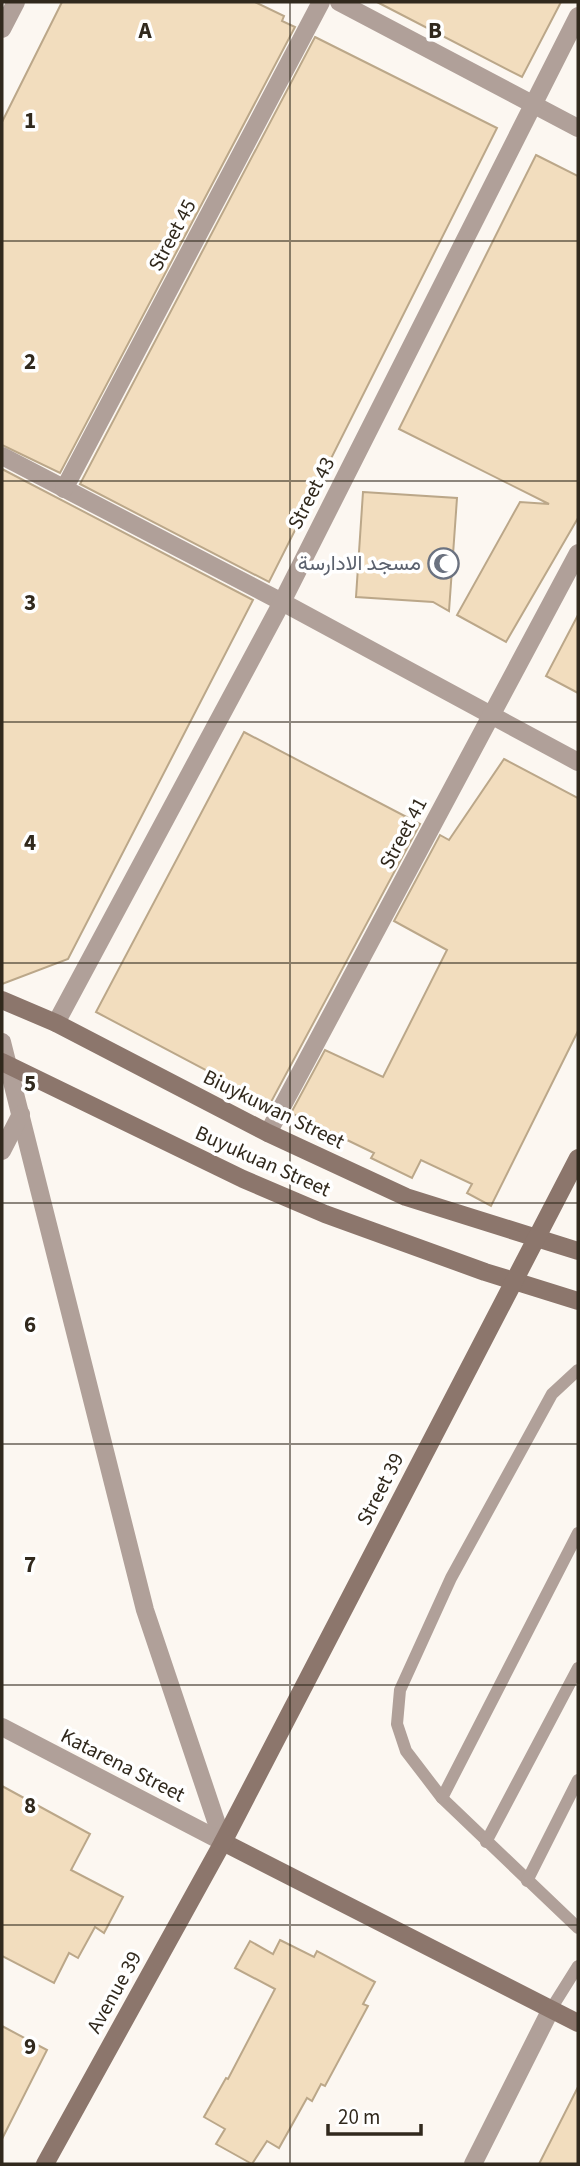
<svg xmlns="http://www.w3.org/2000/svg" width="580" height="2166" viewBox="0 0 580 2166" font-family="'Source Sans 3',Vazirmatn,sans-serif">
  <rect width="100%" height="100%" fill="#fcf7f1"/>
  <g fill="#f2ddbe" stroke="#bba789" stroke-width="2">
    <polygon points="62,2 255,2 284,16 282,21 295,27 60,473 2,445 2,122"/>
    <polygon points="377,2 561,2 522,77"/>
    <polygon points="315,37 497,128 269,582 80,484"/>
    <polygon points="536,155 578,176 578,518 506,642 457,615 520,502 549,504 399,429"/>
    <polygon points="2,469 253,600 68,959 2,984"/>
    <polygon points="363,492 457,498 449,611 433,602 356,597"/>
    <polygon points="578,615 578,693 546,676"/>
    <polygon points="244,732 420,824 270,1104 96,1012"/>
    <polygon points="504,759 578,798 578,1031 491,1206 467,1193 472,1184 421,1160 412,1178 371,1158 374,1153 291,1113 325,1050 383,1077 447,950 394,921 440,835 449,840"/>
    <polygon points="2,1786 90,1834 71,1870 123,1897 104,1933 95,1927 78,1958 69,1953 54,1983 2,1956"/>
    <polygon points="280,1940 314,1957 317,1951 375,1982 363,2004 368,2006 325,2086 321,2084 312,2101 307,2098 279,2148 267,2141 252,2164 216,2144 225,2129 204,2117 226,2078 228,2079 275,1989 235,1968 250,1941 273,1954"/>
    <polygon points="2,2026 47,2050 2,2139"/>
    <polygon points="578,2087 578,2164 539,2164"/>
  </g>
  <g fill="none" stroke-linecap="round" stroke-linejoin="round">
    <g stroke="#b0a099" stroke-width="12">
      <polyline points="578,1370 552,1394 451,1578 400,1690 397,1724 406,1751 442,1798 578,1928"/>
      <polyline points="442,1798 578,1533"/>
      <polyline points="486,1842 578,1668"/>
      <polyline points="527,1881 578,1780"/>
      <polyline points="551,2009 578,1966"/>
    </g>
    <g stroke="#b0a099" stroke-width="18">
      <polyline points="339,2 578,128"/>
      <polyline points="2,29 16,2"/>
      <polyline points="2,456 282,602 578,762"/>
      <polyline points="64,489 321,2"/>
      <polyline points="56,1023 282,602 578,16"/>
      <polyline points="2,1042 145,1610 223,1842"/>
      <polyline points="268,1133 578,553"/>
      <polyline points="2,1151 21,1114"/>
      <polyline points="2,1727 223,1842"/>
      <polyline points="473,2164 551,2009"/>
    </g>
    <g stroke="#8c766c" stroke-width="18">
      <polyline points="2,1000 56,1023 268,1133 406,1197 578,1251"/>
      <polyline points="2,1062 243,1179 325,1214 485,1272 578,1301"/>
      <polyline points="223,1842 578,2023"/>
      <polyline points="45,2164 223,1842 578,1158"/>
    </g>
  </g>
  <path fill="none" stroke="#31291d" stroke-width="2" stroke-opacity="0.55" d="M290 2V2164M2 241H578M2 481H578M2 722H578M2 963H578M2 1203H578M2 1444H578M2 1685H578M2 1925H578"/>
  <defs>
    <symbol id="mosque-ring" viewBox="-11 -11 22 22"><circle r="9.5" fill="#fff" stroke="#6b7280" stroke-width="1.5"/><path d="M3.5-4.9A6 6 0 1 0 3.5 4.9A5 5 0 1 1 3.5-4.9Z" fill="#6b7280"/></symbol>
  </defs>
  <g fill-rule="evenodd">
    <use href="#mosque-ring" x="426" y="546" width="35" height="35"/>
  </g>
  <g text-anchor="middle" stroke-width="7" stroke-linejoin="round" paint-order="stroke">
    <g font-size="21" fill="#31291d" stroke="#fff">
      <text transform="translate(172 235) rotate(-62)" y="7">Street 45</text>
      <text transform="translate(311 493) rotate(-63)" y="7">Street 43</text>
      <text transform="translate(403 833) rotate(-62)" y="7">Street 41</text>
      <text transform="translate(274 1109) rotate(26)" y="7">Biuykuwan Street</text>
      <text transform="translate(263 1161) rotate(24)" y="7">Buyukuan Street</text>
      <text transform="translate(380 1489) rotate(-63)" y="7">Street 39</text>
      <text transform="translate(123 1765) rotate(27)" y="7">Katarena Street</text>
      <text transform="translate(114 1992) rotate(-61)" y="7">Avenue 39</text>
    </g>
    <g font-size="21" fill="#5b616d" stroke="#fff" text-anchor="end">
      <text x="421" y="570">مسجد الادارسة</text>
    </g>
  </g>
  <g font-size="23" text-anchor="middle" font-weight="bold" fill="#31291d" stroke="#fff" stroke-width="7" stroke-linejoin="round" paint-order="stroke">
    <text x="145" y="38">A</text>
    <text x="435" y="38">B</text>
    <text x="30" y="128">1</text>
    <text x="30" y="369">2</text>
    <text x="30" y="610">3</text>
    <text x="30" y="850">4</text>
    <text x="30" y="1091">5</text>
    <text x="30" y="1332">6</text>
    <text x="30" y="1572">7</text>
    <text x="30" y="1813">8</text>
    <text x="30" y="2054">9</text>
  </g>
  <rect width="580" height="2166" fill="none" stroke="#31291d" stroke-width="7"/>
  <path d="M328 2124v10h93v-10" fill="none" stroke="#31291d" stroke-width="3.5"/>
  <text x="338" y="2124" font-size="21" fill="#31291d" stroke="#ffffff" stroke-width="5" paint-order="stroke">20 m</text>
</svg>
